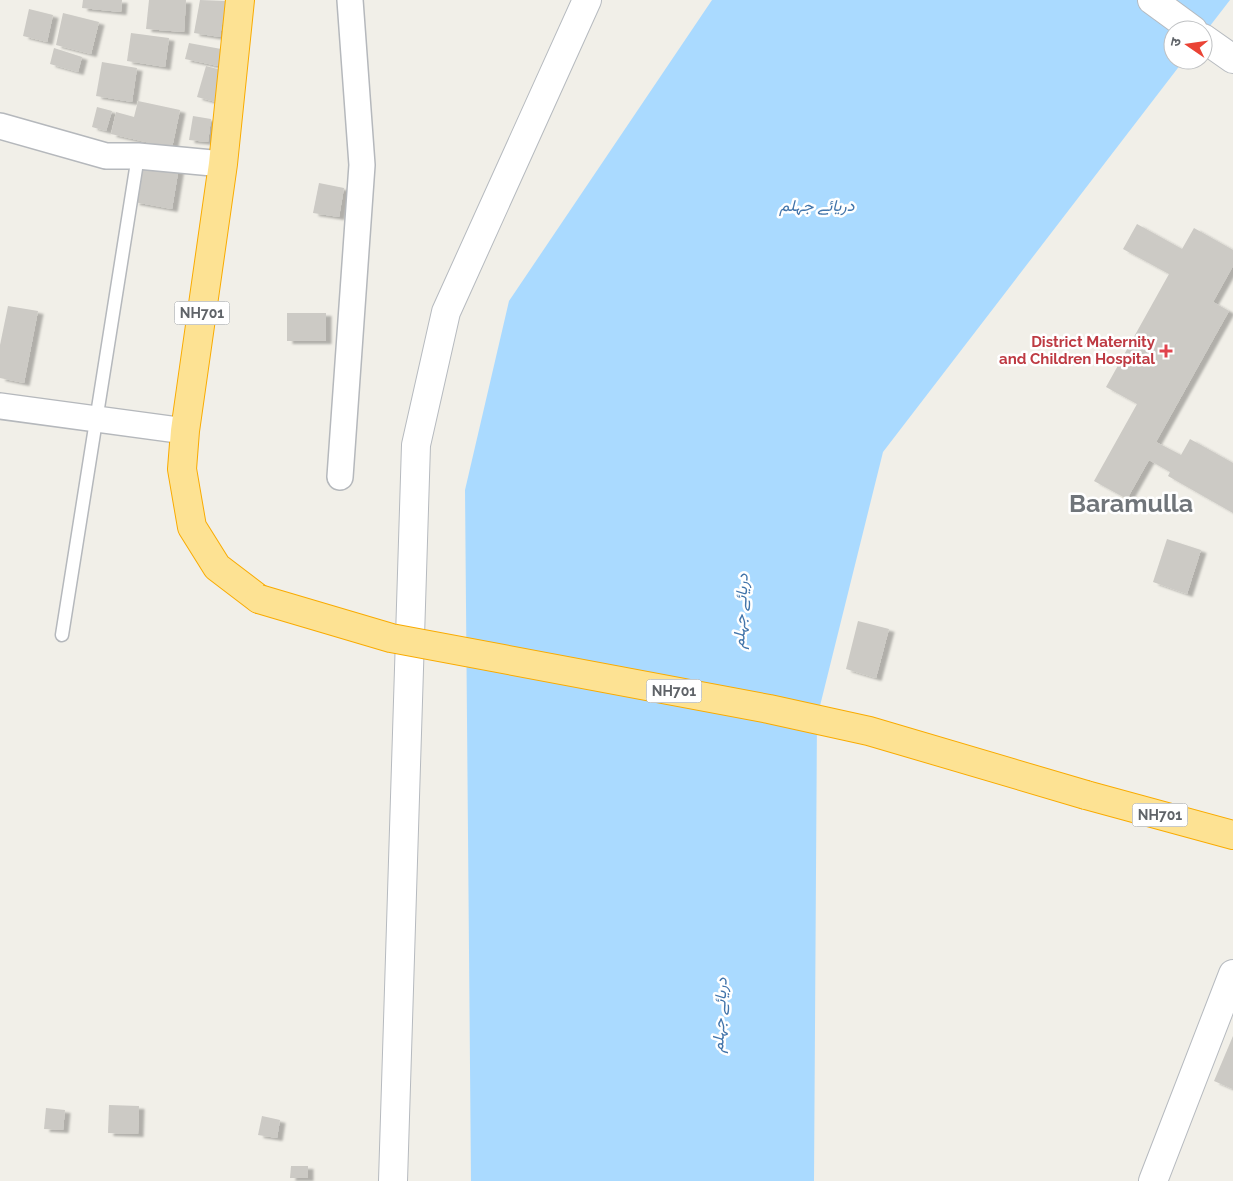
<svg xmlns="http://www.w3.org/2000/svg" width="1233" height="1181" viewBox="0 0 1233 1181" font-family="Raleway,Vazirmatn,'Noto Sans Devanagari',sans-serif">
  <defs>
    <filter id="shadow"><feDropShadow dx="5.5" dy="3" stdDeviation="1" flood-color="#0004"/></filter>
  </defs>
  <rect width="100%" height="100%" fill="#f1efe8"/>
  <polygon fill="#aadaff" points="712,0 1230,0 1203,35 1173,30 1173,60 1184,60 883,452 817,718 814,1181 471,1181 465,490 509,301"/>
  <g fill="#cccac5" filter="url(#shadow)">
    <polygon points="83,0 122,0 121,12 82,8"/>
    <polygon points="149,0 186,0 184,32 146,29"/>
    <polygon points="200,0 226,1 220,37 194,33"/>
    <polygon points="29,9 53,15 47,42 23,36"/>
    <polygon points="63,13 99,22 91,54 56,45"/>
    <polygon points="131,33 169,38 165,67 127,61"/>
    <polygon points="189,43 221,49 218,66 185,59"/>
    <polygon points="54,48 82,57 78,72 50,64"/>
    <polygon points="102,62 137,68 132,102 96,96"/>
    <polygon points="206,66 225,71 216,102 197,97"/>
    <polygon points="138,101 180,110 172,148 111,134 116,112 134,117"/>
    <polygon points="97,107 112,111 106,131 92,127"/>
    <polygon points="193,116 211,119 208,142 189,140"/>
    <polygon points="142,160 179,167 172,209 134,202"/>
    <polygon points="319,183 344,188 339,217 313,213"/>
    <polygon points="1137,224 1182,249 1194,228 1233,250 1233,266 1213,302 1229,311 1156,442 1181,455 1190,439 1233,463 1233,513 1168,476 1170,472 1149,460 1127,499 1094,481 1137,404 1106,387 1169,274 1123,249"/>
    <polygon points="8,306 38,311 24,383 0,378 0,345"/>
    <rect x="287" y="313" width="39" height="28"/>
    <polygon points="1167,539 1201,550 1187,594 1153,582"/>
    <polygon points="858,621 889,629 876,678 846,669"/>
    <polygon points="1233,1036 1233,1089 1214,1081"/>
    <polygon points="109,1105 139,1106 138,1134 108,1133"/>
    <polygon points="46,1108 65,1110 63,1130 44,1129"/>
    <polygon points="262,1116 280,1120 277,1138 258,1135"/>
    <polygon points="291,1166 308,1166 308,1178 290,1178"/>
  </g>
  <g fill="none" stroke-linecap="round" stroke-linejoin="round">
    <defs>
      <polyline id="lane" points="62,635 138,156"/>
      <g id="street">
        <polyline points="0,126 106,156 138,156 223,164"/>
        <polyline points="0,406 185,431"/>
        <polyline points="340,477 362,165 350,0"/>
      </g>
      <g id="secondary">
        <polyline points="1152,0 1193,30"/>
        <polyline points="1203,38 1233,59"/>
        <polyline points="393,1181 416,445 446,312 587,0"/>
        <polyline points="1153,1181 1233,974"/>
      </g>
      <g id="highway">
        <polyline points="240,0 223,164 185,431 182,469 192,527 217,567 259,599"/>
        <polyline points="1086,795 1233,835"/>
      </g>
    </defs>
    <use href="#lane" stroke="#b5b8bc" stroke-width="15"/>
    <use href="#street" stroke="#b5b8bc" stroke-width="28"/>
    <use href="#secondary" stroke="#b6babf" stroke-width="30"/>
    <use href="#highway" stroke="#f9ab00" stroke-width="30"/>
    <use href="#lane" stroke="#fff" stroke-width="12"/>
    <use href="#street" stroke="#fff" stroke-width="25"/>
    <use href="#secondary" stroke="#fff" stroke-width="28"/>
    <use href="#highway" stroke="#fde293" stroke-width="28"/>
    <defs>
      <polyline id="highway-bridge" points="259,599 391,638 769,709 869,731 1086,795"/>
    </defs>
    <use href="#highway-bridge" stroke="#f9ab00" stroke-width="30" stroke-linecap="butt"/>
    <use href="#highway-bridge" stroke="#fde293" stroke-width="28"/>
  </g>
  <path fill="#e0444e" stroke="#fff" stroke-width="2" d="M1163.5 343.5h5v5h5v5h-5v5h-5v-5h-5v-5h5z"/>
  <g text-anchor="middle" stroke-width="5" stroke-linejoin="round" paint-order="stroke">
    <g fill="#fff" stroke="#8f9295" stroke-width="1">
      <rect x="174.5" y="301.5" width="55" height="23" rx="4"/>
      <rect x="646.5" y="679.5" width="55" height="23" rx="4"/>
      <rect x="1132.5" y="803.5" width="55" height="23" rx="4"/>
    </g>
    <g font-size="14" font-weight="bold" fill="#5f6368">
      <text x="202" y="318">NH701</text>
      <text x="674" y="696">NH701</text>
      <text x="1160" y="820">NH701</text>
    </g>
    <g font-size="15" font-weight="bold" fill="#be3a42" stroke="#fff" text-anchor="end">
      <text x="1155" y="347">District Maternity<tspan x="1155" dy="17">and Children Hospital</tspan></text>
    </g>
    <g font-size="16" font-style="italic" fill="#4174aa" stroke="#fff">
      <text x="817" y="211">دریائے جہلم</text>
      <text transform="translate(740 611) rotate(-87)" y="6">دریائے جہلم</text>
      <text transform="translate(719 1015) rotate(-87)" y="6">دریائے جہلم</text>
    </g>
    <g font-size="25" font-weight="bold" fill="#70757a" stroke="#fff">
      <text x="1131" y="512">Baramulla</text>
    </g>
  </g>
  <g transform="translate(1188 45) rotate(283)"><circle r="24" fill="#ffffff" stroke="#bfc1c3"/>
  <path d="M0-4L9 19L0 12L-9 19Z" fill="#ea4335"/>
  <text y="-8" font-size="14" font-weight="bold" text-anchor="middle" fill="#5f6368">उ</text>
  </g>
</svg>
